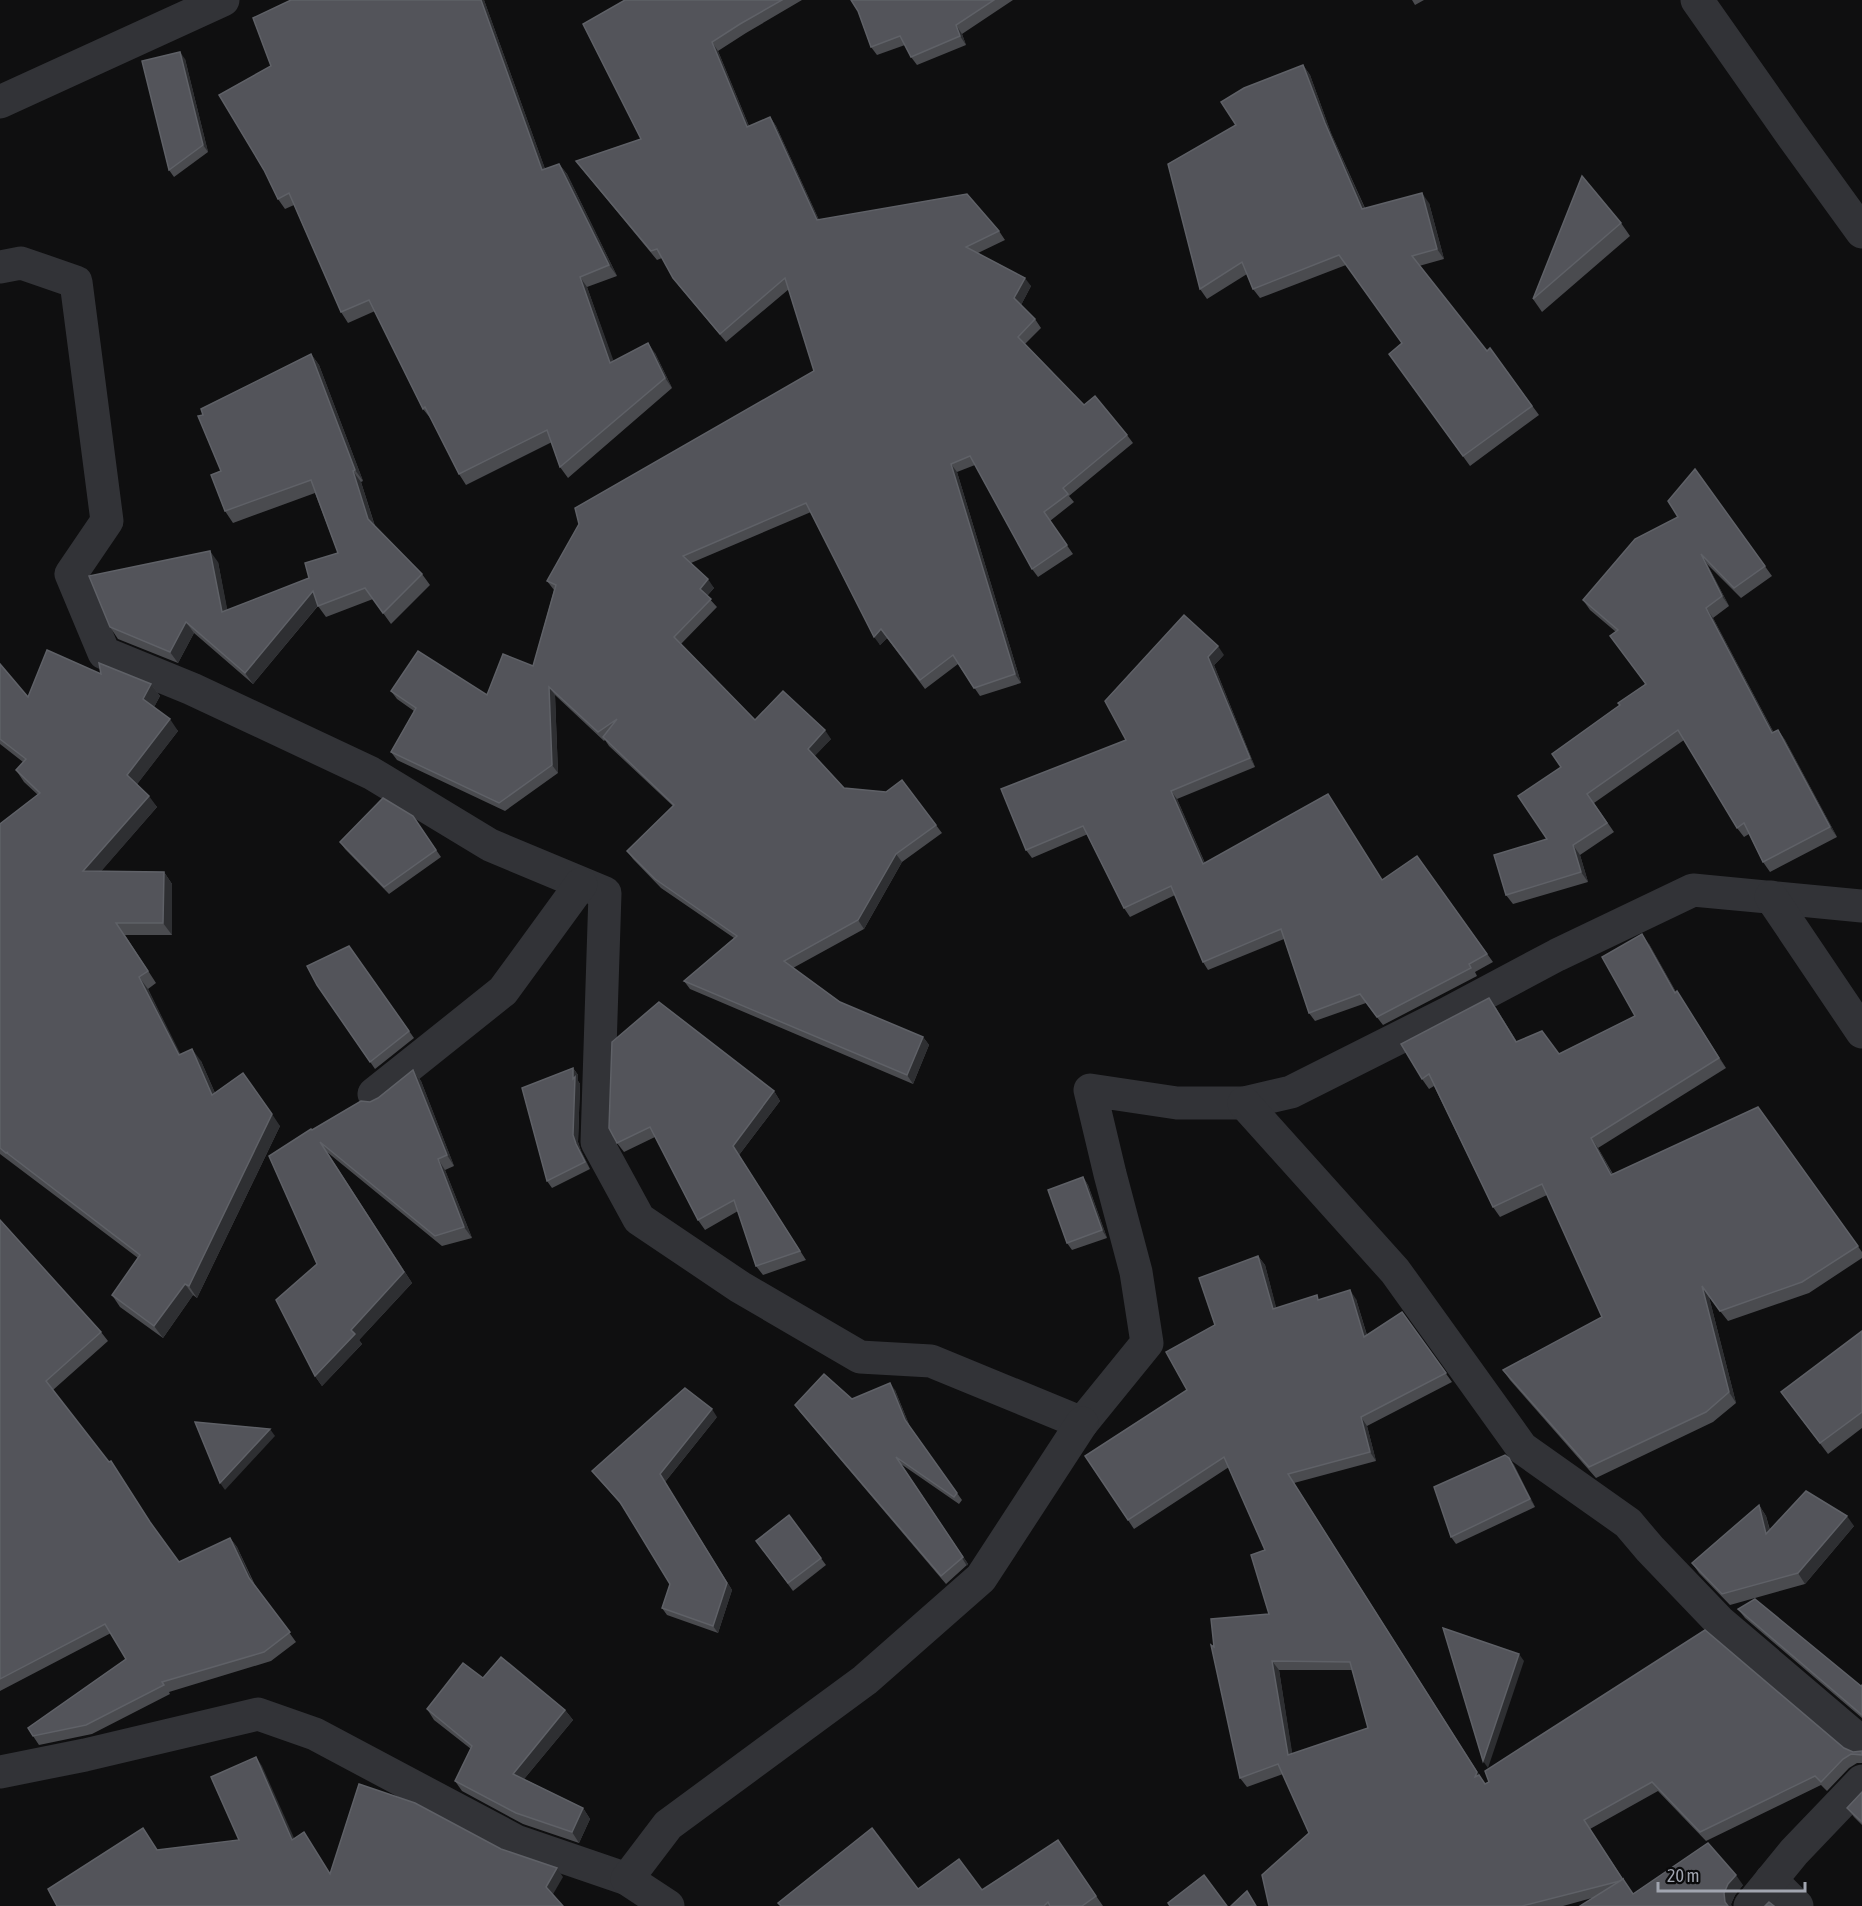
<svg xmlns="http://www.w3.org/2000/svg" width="1862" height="1906" viewBox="0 0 1862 1906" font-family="'Asap Condensed',sans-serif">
  <rect width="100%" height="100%" fill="#0f0f10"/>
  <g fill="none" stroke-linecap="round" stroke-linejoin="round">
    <g stroke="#323337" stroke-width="33">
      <polyline points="1697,0 1791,134 1862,232"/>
      <polyline points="0,102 223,0"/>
      <polyline points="0,267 21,263 76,282 107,521 71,574 104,653 192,689 371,773 490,845 605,893 597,1142 639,1219 740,1287 860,1357 931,1361 1082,1423 1147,1343 1136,1272 1110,1174 1090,1090 1177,1103 1244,1103 1291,1092 1446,1014 1557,955 1693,890 1862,906"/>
      <polyline points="1771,897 1862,1032"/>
      <polyline points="374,1094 503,991 581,884"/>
      <polyline points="1244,1103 1395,1271 1522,1448 1628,1523 1650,1549 1719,1621 1862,1743"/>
      <polyline points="0,1772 85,1755 258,1714 315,1734 516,1841 627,1879"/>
      <polyline points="1771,1880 1797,1906"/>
      <polyline points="668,1906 627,1879 668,1825 865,1680 981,1578 1082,1423"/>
      <polyline points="1750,1906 1794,1852 1862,1781"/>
    </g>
  </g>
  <g fill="#4a4b4f" fill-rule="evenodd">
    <polygon points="484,0 545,169 559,164 567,174 617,276 587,287 613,361 655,353 672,388 568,478 560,467 552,442 466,485 459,474 431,419 423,409 375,311 348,323 341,312 294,205 285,209 278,199"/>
    <polygon points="625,0 802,0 746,33 718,51 749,126 770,117 776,126 819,220 999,231 1005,240 978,253 1031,286 1021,305 1035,319 1041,328 1025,344 1084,405 1127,435 1133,443 1069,496 1074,502 1050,521 1073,554 1038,577 1032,569 975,465 957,472 1021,683 980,696 958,664 925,689 887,638 880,645 811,512 691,563 714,588 707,596 717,607 681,644 755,720 831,739 814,756 844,788 886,792 902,780 942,833 902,862 864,929 793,968 840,1002 923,1037 929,1045 913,1084 690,989 684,981 734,938 661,888 633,859 627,851 673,806 609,746 605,740 604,741 555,695 558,773 505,811 397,760 391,752 414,711 397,699 391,691 487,695 533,666 554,590 547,581 814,371 789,289 726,342 679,286 662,258 657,260 582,169 576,161 641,139"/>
    <polygon points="851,0 1013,0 962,34 966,45 917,65 911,57 905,45 877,55 871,47 858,11"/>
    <polygon points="1412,0 1424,0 1415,5"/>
    <polygon points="185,59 208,152 174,177 169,170"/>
    <polygon points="1303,65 1310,75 1331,133 1365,208 1429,203 1444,259 1419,266 1487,351 1490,348 1539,415 1470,466 1389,354 1402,343 1346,265 1260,298 1253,289 1247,274 1207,299 1200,289"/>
    <polygon points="1621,223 1630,236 1542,312 1533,299"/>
    <polygon points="311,354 319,365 363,481 361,482 375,526 422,574 430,585 391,624 373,599 326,617 318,606 253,684 194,633 178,663 118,639 110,627 218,562 227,610 309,578 338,553 315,493 233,523 225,511 221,471 203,415"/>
    <polygon points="1695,469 1772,576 1741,598 1707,564 1729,606 1713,618 1774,733 1778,730 1785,740 1837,837 1770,872 1763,862 1749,834 1744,837 1737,828 1684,740 1594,803 1614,832 1580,855 1588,882 1513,904 1506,895 1547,839 1561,767 1620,705 1645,684 1616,632 1590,610 1583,600 1678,517"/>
    <polygon points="1224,655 1214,665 1255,767 1177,799 1205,863 1328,794 1382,880 1417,856 1493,962 1475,972 1477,976 1383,1025 1366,1003 1315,1021 1309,1013 1284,939 1208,970 1203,962 1175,895 1130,917 1124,908 1088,834 1032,858 1026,850 1126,740"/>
    <polygon points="0,664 28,697 101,674 151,684 160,696 154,707 178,731 137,784 157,807 101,871 164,872 172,884 172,935 125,935 156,983 148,989 180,1055 201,1061 215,1093 280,1126 197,1298 193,1295 163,1338 120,1307 112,1295 138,1258 0,1154 0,824 38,795 24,782 16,770 23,762 0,744"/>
    <polygon points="413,816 441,857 389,894 345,849 340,842"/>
    <polygon points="1649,944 1676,992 1684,1002 1726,1068 1598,1148 1613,1174 1758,1107 1862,1252 1862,1258 1809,1293 1728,1321 1709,1297 1736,1403 1713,1422 1596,1478 1510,1380 1503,1370 1602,1317 1547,1195 1500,1217 1493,1207 1434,1086 1429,1089 1422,1079 1496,1008 1517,1042 1559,1054 1635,1016"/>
    <polygon points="349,946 414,1038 375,1069 317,985"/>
    <polygon points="573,1068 578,1075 578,1081 580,1084 578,1142 581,1151 590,1169 552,1188 547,1181"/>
    <polygon points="413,1070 421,1081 454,1166 445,1170 472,1238 442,1246 327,1152 412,1283 359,1340 362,1344 322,1386 315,1376 317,1264 312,1130 378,1098"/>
    <polygon points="774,1091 780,1101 739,1155 806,1260 763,1275 756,1266 738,1211 705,1230 698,1220 655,1137 624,1152 617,1143 609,1128"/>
    <polygon points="1083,1177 1088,1185 1107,1238 1072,1250 1067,1243"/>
    <polygon points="0,1220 101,1332 108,1341 53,1390 109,1462 111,1461 154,1528 179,1562 230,1538 237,1547 255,1585 296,1642 271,1661 169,1692 170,1694 92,1734 39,1745 33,1736 126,1659 111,1633 0,1691"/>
    <path d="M1258 1256 1265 1265 1276 1308 1320 1299H1356L1367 1335 1402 1312 1452 1382 1367 1426 1376 1461 1294 1483 1485 1784 1844 1748 1853 1752 1862 1751V1763H1857L1849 1768 1827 1791 1821 1785 1706 1841 1658 1791 1590 1829 1633 1894 1743 1885 1735 1895 1731 1904 1592 1898 1563 1906H1269L1309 1833 1283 1774 1247 1787 1240 1778 1214 1647 1269 1614 1265 1550 1229 1467 1134 1529 1085 1456 1187 1390 1215 1325ZM1279 1670H1352L1368 1728 1292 1754Z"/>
    <polygon points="1862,1331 1862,1428 1828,1454 1781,1392"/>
    <polygon points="895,1390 910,1427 962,1500 959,1504 901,1464 968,1564 946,1584 800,1412 795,1405 852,1399"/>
    <polygon points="717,1417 665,1482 732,1590 718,1633 667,1615 662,1608 670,1584 623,1507 592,1471"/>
    <polygon points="1509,1458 1514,1465 1535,1507 1456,1544 1451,1537"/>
    <polygon points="1759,1505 1766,1516 1770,1530 1854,1526 1805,1584 1730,1605 1699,1573 1692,1563"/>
    <polygon points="789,1515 826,1565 793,1591 756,1541"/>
    <polygon points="1738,1609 1861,1686 1862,1685 1862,1718 1745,1618"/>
    <polygon points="427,1709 565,1710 573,1720 524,1779 583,1808 590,1819 579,1843 523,1824 462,1791 455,1781 471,1749 434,1720"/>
    <polygon points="1862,1792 1862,1825 1854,1817 1847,1808"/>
    <polygon points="1058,1840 1103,1906 781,1906 982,1890"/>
  </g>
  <g fill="#2e2f32">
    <polygon points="481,0 484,0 549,180 542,170"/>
    <polygon points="956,25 962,34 966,45 960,36"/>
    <polygon points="712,42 718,51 753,136 747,127"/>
    <polygon points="180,52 185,59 208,152 203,145"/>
    <polygon points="1303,65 1310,75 1331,133 1369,218 1362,209 1325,123"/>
    <polygon points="770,117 776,126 823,229 817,220"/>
    <polygon points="559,164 567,174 617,276 609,265"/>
    <polygon points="1422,193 1429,203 1444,259 1437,249"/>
    <polygon points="580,277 587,287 618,373 610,363"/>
    <polygon points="1025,278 1031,286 1020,307 1014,298"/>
    <polygon points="648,343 655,353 672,388 665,378"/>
    <polygon points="311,354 319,365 363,481 355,470"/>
    <polygon points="951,464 957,472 1021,683 1015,674"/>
    <polygon points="353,471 361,482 376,530 368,519"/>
    <polygon points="210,551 218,562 230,623 222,612"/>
    <polygon points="1701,554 1707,564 1729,606 1722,596"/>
    <polygon points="708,579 714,588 706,597 700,589"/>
    <polygon points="313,591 321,602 253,684 245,673"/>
    <polygon points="1706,608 1713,618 1779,743 1772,733"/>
    <polygon points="186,622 194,633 178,663 170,652"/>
    <polygon points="881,629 887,638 880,645 874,637"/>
    <polygon points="1218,646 1224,655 1214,665 1255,767 1250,758 1208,657"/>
    <polygon points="151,684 160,696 152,711 143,699"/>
    <polygon points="549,687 555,695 558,773 552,765"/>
    <polygon points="170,719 178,731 135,787 127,775"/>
    <polygon points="825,730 831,739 814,757 808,749"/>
    <polygon points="1778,730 1785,740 1837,837 1830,827"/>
    <polygon points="1171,791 1177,799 1209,873 1203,864"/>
    <polygon points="149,796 157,807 91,883 83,871"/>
    <polygon points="1573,845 1580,855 1588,882 1581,872"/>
    <polygon points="896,854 902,862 864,929 858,920"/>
    <polygon points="164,872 172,884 172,935 163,923"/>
    <polygon points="1642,934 1649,944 1682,1003 1675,993"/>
    <polygon points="139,977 148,989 187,1067 179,1055"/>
    <polygon points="1677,991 1726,1068 1719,1058"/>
    <polygon points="1489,998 1496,1008 1523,1052 1516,1042"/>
    <polygon points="923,1037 929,1045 913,1084 907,1075"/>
    <polygon points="192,1049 201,1061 221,1107 212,1095"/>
    <polygon points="573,1068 578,1075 578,1081 580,1084 578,1142 581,1151 590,1169 576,1144 573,1135"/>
    <polygon points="413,1070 421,1081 454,1166 447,1155"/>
    <polygon points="774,1091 780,1101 739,1155 806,1260 733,1146"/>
    <polygon points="272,1114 280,1126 197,1298 189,1286"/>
    <polygon points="1591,1138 1598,1148 1618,1185 1611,1175"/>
    <polygon points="327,1152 412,1283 359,1340 362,1344 322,1386 315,1376 351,1330"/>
    <polygon points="438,1159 445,1170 472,1238 464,1227"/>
    <polygon points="1083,1177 1088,1185 1107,1238 1102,1230"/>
    <polygon points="1258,1256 1265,1265 1279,1318 1273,1309"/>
    <polygon points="185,1284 193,1295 163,1338 154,1326"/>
    <polygon points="1702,1286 1709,1297 1736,1403 1729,1392"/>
    <polygon points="1350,1290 1356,1299 1370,1346 1364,1337"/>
    <polygon points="890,1383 895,1390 910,1427 905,1420"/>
    <polygon points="712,1409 717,1417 665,1482 732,1590 718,1633 713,1626 660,1474"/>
    <polygon points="1361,1417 1367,1426 1376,1461 1370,1452"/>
    <polygon points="270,1429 275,1436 225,1490 220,1483"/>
    <polygon points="1509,1458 1514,1465 1535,1507 1530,1499"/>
    <polygon points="901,1464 968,1564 967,1566 962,1558"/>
    <polygon points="1288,1474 1294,1483 1491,1793 1482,1786"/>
    <polygon points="1759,1505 1766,1516 1773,1544 1766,1534"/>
    <polygon points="1847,1516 1854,1526 1805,1584 1798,1573"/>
    <polygon points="230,1538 237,1547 255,1587 249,1578"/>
    <polygon points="1519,1654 1524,1661 1488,1768 1483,1761"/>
    <polygon points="1272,1661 1279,1670 1294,1764 1288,1755"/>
    <polygon points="565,1710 573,1720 520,1784 513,1774"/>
    <polygon points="256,1757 262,1766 299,1849 292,1840"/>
    <polygon points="583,1808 590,1819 579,1843 572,1832"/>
    <polygon points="557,1868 563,1877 552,1896 546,1887"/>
    <polygon points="1736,1875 1743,1885 1735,1895 1731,1904 1732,1906 1728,1906 1725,1902 1724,1893 1728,1884"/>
  </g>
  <g fill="#53545a" stroke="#5f6167" stroke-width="1.5" fill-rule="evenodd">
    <polygon points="291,0 481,0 542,170 559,164 609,265 580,277 610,363 648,343 665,378 560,467 547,430 459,474 425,407 423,409 369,300 341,312 289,193 278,199 264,170 219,95 271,66 253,18"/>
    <polygon points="625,0 782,0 740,24 712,42 747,127 770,117 817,220 967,194 999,231 966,247 1025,278 1014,298 1035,319 1018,337 1084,405 1095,396 1127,435 1063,488 1068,494 1044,512 1067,545 1032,569 970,456 951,464 1015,674 974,688 953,655 920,680 881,629 874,637 806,503 683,556 708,579 700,589 711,599 674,637 755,720 783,691 825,730 808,749 844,788 886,792 902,780 936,825 896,854 858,920 784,961 840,1002 923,1037 907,1075 684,981 737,936 655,879 627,851 674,805 603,737 617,719 598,732 549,687 552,765 499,803 391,752 416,708 391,691 418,651 487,695 503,654 533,666 556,585 547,581 579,524 575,508 814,371 785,278 720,334 673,278 657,249 651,251 576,161 641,139 583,24"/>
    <polygon points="851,0 994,0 956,25 960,36 911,57 900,36 871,47 858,11"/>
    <polygon points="180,52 203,145 169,170 142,61"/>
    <polygon points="1303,65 1325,123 1362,209 1422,193 1437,249 1412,256 1487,351 1490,348 1532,406 1463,456 1389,354 1402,343 1339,255 1253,289 1242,262 1200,289 1168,164 1236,125 1221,102 1244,88"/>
    <polygon points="1582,176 1621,223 1533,299"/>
    <polygon points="311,354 355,470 353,471 368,519 422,574 383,613 365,588 318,606 313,591 245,673 186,622 170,652 110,627 89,576 210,551 222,612 309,578 305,563 338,553 311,480 225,511 211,475 221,471 198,416 203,415 201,409"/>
    <polygon points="1695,469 1765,566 1734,588 1701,554 1722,596 1706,608 1772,733 1778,730 1830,827 1763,862 1744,823 1737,828 1678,730 1587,794 1607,823 1573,845 1581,872 1506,895 1494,855 1547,839 1518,796 1561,767 1552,754 1620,705 1618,703 1646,684 1610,636 1618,630 1583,600 1635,539 1678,517 1668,501"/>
    <polygon points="1184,615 1218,646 1208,657 1250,758 1171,791 1203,864 1328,794 1382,880 1417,856 1487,954 1469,964 1471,968 1377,1017 1360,994 1309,1013 1281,929 1203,962 1171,886 1124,908 1083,826 1026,850 1001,789 1126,740 1105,701"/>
    <polygon points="47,650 101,674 99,663 151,684 143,699 170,719 127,775 149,796 83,871 164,872 163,923 116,923 148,971 139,977 179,1055 192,1049 212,1095 243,1073 272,1114 189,1286 185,1284 154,1326 112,1295 140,1255 7,1153 8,1152 6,1153 0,1148 0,824 40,793 16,770 26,759 0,739 0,664 28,697"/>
    <polygon points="383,798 413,816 436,850 384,887 340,842"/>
    <polygon points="1642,934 1675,993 1677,991 1719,1058 1591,1138 1611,1175 1758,1107 1858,1246 1802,1282 1720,1311 1702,1286 1729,1392 1706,1412 1589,1467 1503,1370 1602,1317 1542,1184 1493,1207 1429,1074 1422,1079 1401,1044 1489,998 1516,1042 1542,1031 1559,1054 1635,1016 1602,957"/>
    <polygon points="349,946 409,1031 370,1062 317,985 307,966"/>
    <polygon points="659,1002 774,1091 733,1146 800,1251 756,1266 734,1200 698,1220 650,1127 617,1143 609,1128 612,1042"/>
    <polygon points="573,1068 573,1079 575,1077 573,1135 576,1144 585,1162 547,1181 522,1088"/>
    <polygon points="413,1070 447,1155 438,1159 464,1227 435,1236 320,1142 404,1272 351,1330 355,1334 315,1376 276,1300 317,1264 269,1156 311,1129 312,1130 361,1101 370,1102 378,1098"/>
    <polygon points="1083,1177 1102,1230 1067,1243 1048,1190"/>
    <polygon points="0,1220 101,1332 46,1381 109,1462 111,1461 150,1522 179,1562 230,1538 249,1578 290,1632 264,1652 162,1682 164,1685 86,1725 33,1736 28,1728 126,1659 105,1624 0,1679"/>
    <path d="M1258 1256 1273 1309 1317 1295 1318 1300 1350 1290 1364 1337 1402 1312 1446 1373 1361 1417 1370 1452 1288 1474 1477 1772 1475 1777 1479 1775 1485 1784 1489 1782 1485 1771 1705 1630 1844 1748 1853 1752 1862 1751V1755L1851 1754 1843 1759 1821 1782 1815 1776 1700 1832 1652 1782 1584 1820 1623 1880V1879L1620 1881 1522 1906H1269L1262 1875 1309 1833 1278 1764 1240 1778 1211 1645 1214 1647 1211 1619 1269 1614 1251 1555 1265 1550 1224 1457 1128 1520 1085 1456 1187 1390 1166 1352 1215 1325 1199 1278ZM1272 1661 1350 1662 1368 1728 1288 1755Z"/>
    <polygon points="1862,1331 1862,1412 1820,1443 1781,1392"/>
    <polygon points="824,1374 852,1399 890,1383 905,1420 957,1493 954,1497 896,1457 963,1557 941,1576 795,1405"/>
    <polygon points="685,1388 712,1409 660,1474 727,1583 713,1626 662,1608 670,1584 620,1502 592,1471"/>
    <polygon points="195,1422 270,1429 220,1483"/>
    <polygon points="1505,1455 1509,1458 1530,1499 1451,1537 1434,1487"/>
    <polygon points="1806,1491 1847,1516 1798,1573 1722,1594 1692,1563 1759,1505 1766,1534"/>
    <polygon points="789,1515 821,1558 788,1583 756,1541"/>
    <polygon points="1755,1599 1861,1686 1862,1685 1862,1715 1738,1609"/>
    <polygon points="1443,1628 1519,1654 1483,1761"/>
    <polygon points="501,1657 565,1710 513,1774 583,1808 572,1832 516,1813 455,1781 472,1746 427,1709 463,1663 483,1678"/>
    <polygon points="256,1757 292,1840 304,1832 330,1874 359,1784 415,1803 501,1849 557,1868 546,1887 563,1906 57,1906 48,1889 143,1828 157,1850 239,1840 211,1777"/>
    <polygon points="1862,1792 1862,1822 1847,1808"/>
    <polygon points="872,1828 918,1889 959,1859 982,1890 1058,1840 1096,1896 1082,1906 1050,1906 1048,1902 1044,1906 781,1906 778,1903"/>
    <polygon points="1708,1843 1736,1875 1728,1884 1724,1893 1725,1902 1728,1906 1580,1906 1623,1879 1633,1894"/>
    <polygon points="1204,1875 1227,1906 1170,1906 1168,1903"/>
    <polygon points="1247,1891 1256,1906 1231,1906"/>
    <polygon points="1769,1902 1774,1906 1765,1906"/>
  </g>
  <path d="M1658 1882v9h147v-9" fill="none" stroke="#a1a5b0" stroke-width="3"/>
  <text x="1667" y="1882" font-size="18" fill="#a1a5b0" stroke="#0a0a0b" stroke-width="4.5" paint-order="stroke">20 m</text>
</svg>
